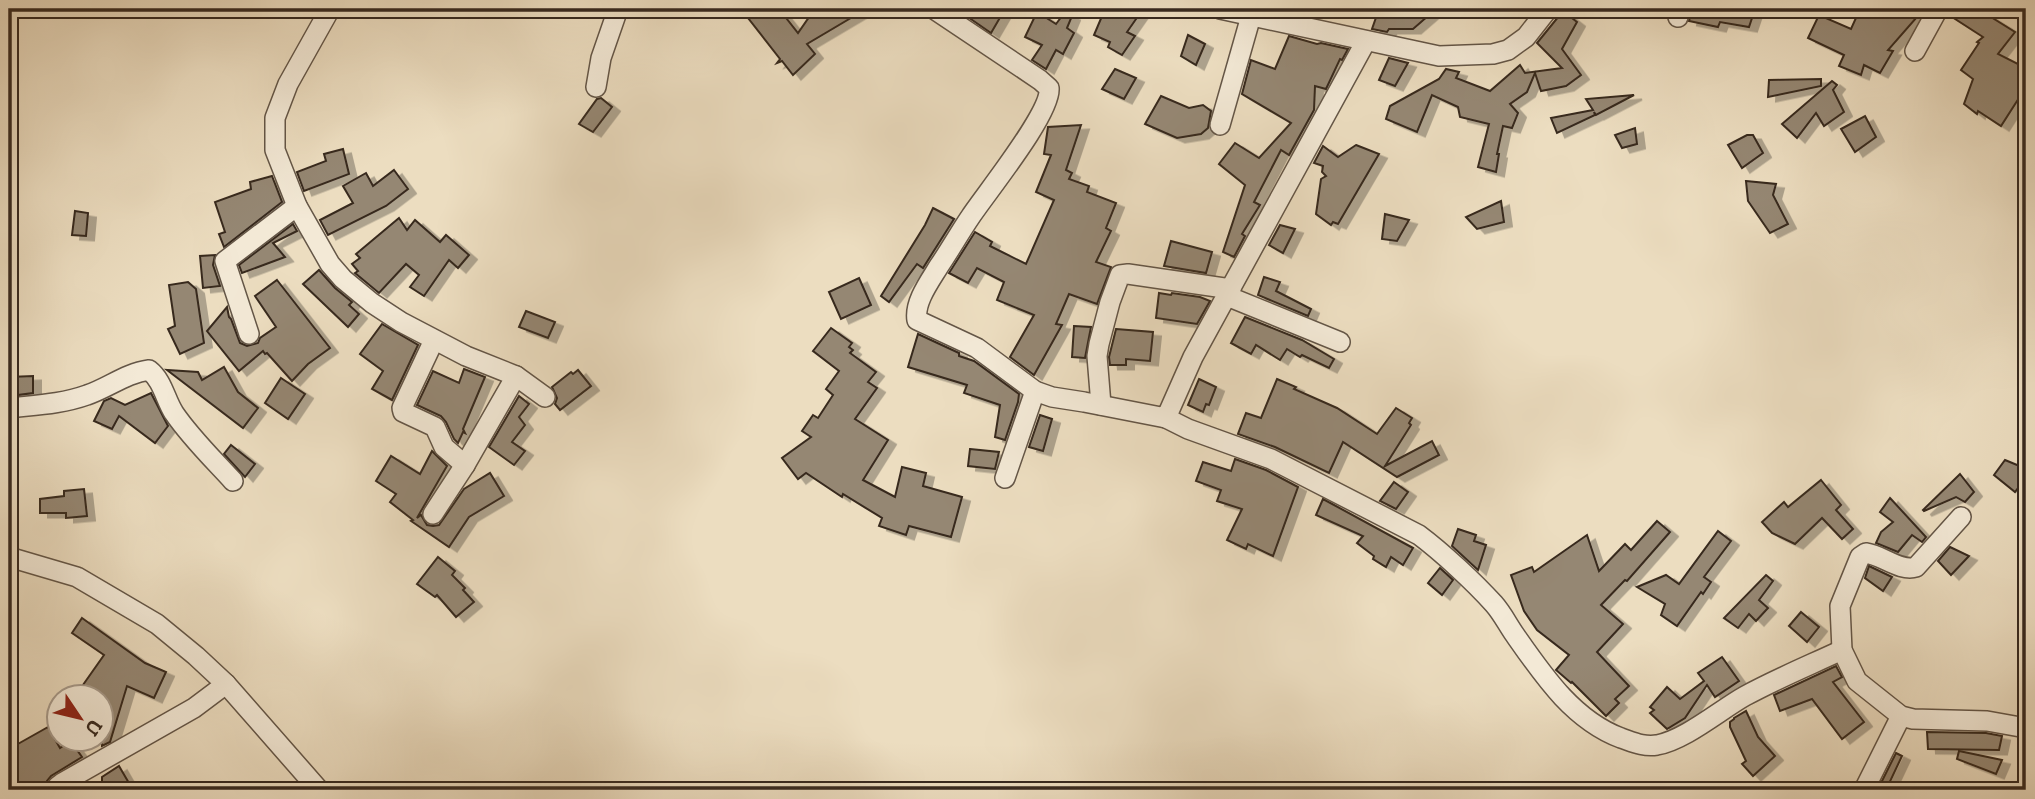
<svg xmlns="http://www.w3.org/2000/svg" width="2035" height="799" viewBox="0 0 2035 799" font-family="'IM FELL DW Pica',serif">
  <defs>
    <filter id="shadow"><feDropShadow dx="8" dy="4.5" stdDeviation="0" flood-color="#0004"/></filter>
  </defs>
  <rect width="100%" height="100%" fill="#ecddc0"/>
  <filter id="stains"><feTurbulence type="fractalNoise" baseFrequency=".00286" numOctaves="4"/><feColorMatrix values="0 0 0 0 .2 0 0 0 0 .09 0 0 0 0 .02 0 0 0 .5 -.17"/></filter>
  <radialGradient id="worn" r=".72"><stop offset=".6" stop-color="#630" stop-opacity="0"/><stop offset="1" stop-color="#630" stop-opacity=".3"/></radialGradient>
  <g fill="#958773" stroke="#37291f" stroke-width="2" filter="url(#shadow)">
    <polygon points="741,9 779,9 798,33 814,10 820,14 824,9 866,9 807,44 815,54 793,75 782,61 777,63 780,59"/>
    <polygon points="968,9 1005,9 991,33 965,15"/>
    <polygon points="1105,9 1143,9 1127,32 1135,36 1122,55 1108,47 1110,42 1094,35"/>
    <polygon points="1379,9 1436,9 1413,29 1389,29 1387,32 1372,29"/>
    <polygon points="1692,9 1755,9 1749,27 1720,22 1718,27 1689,21"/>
    <polygon points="1860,9 1924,9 1888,50 1893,51 1880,73 1864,65 1861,75 1839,66 1844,55 1808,38 1819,15 1851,29"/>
    <polygon points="1950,9 1978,9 2015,32 1998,54 2026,68 2026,87 2001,126 1978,111 1977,114 1964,104 1973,79 1961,70 1979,43 1977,42 1983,37 1949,15"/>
    <polygon points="1563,11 1577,22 1562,49 1581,75 1566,86 1541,91 1535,73 1527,92 1510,104 1518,113 1512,128 1503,126 1497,154 1499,154 1496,172 1478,167 1489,124 1460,117 1458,107 1432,95 1417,132 1386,119 1390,106 1439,79 1446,69 1459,72 1456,78 1490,91 1520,65 1525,73 1562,68 1537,43"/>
    <polygon points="1037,12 1056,24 1065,12 1072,16 1067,28 1074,33 1063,54 1056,50 1046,69 1032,60 1042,45 1025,37"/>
    <polygon points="1188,35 1205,44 1196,65 1181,56"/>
    <polygon points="1289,36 1317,44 1321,43 1348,49 1342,60 1340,59 1326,89 1315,86 1314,110 1289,155 1281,150 1254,202 1260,205 1242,234 1245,236 1234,257 1223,252 1245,185 1219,164 1235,143 1259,158 1291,123 1242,94 1251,60 1275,69"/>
    <polygon points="1389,58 1408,63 1395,86 1379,80"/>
    <polygon points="1115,69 1136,78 1124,99 1102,89"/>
    <polygon points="1821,79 1821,86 1768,97 1769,80"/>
    <polygon points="1832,81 1837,85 1833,90 1844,112 1824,126 1816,113 1797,138 1782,124"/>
    <polygon points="1634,95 1596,115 1594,112 1595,115 1557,133 1551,118 1593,110 1586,99"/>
    <polygon points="1161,96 1189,108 1203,105 1211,111 1208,128 1201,134 1177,138 1145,124"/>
    <polygon points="601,98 612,107 593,132 579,124 597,99"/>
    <polygon points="1865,116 1876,137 1855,152 1841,129"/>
    <polygon points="1081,125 1066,170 1072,173 1069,179 1089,186 1087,192 1116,203 1106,228 1111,231 1096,262 1111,267 1097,304 1069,294 1056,324 1062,325 1034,375 1010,357 1034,315 997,300 1004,282 977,268 968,283 949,273 975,232 992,242 990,246 1026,264 1054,200 1036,192 1051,155 1044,154 1048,127"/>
    <polygon points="1635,128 1637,144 1622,148 1615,135"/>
    <polygon points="1747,135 1753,135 1763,153 1742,168 1728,145"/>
    <polygon points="1356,145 1379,154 1338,224 1333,222 1331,225 1316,214 1321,179 1326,176 1322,172 1323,166 1314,163 1323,146 1338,157"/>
    <polygon points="343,149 349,174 304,191 297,172 326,161 324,154"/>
    <polygon points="394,170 408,189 386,206 328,235 320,220 353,203 343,186 366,173 373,186"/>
    <polygon points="272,176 282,202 224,247 219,234 225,232 215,202 251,189 250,182"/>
    <polygon points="1746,181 1776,184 1773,195 1788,224 1770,233 1748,201"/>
    <polygon points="1501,201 1504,222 1477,229 1466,217"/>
    <polygon points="933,208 954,219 923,268 917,264 889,302 881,296 925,225"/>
    <polygon points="75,211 88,213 86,236 72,235"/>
    <polygon points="1385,214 1409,220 1397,241 1382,239"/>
    <polygon points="399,218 407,230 415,220 440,242 446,235 469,255 458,268 449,260 424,296 410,287 419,275 406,264 379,293 355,273 358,271 352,264 360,258 356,254"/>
    <polygon points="293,224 297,231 273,243 285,257 242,273 239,265"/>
    <polygon points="1280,225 1295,229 1283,253 1269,245"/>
    <polygon points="1171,241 1212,252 1206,273 1164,266"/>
    <polygon points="215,255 213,265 220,286 203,288 200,256"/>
    <polygon points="319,270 335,288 352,302 349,305 359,314 348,327 303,284"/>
    <polygon points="1264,277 1280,282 1276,291 1311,309 1308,316 1258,295"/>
    <polygon points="859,278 871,305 841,319 829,292"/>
    <polygon points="277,280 330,348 308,364 292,381 267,353 265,354 263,351 239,371 207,331 227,307 229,317 231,319 240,343 247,346 258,343 260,338 276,327 255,296"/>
    <polygon points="188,282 196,289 204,343 180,354 168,329 175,326 169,285"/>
    <polygon points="1159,293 1171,295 1172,293 1200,297 1210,301 1197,324 1156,318"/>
    <polygon points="526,311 555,322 548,338 519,327"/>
    <polygon points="1245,317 1302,340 1334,359 1329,368 1302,355 1300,357 1287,349 1280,360 1256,345 1251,354 1231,343"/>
    <polygon points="382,324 418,345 392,400 372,389 383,371 360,354"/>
    <polygon points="1074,326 1091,327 1085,358 1072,357"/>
    <polygon points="831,328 852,343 849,347 853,350 850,353 876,372 868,382 877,388 855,419 888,440 863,480 895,497 902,467 926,473 923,486 962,497 951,537 909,526 906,535 879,526 882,518 843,494 842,497 806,473 798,479 782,458 811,437 802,431 813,415 818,418 833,395 826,389 839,371 813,351"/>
    <polygon points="1116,329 1153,332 1150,361 1126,359 1126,365 1110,365 1109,357"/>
    <polygon points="918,334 959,353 959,356 974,361 1019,394 1018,402 1005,440 995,437 1000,405 964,393 967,385 908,367"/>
    <polygon points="224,367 238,392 258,408 243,428 167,370 198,372 202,380"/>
    <polygon points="464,369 485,377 463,429 465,433 463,432 458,443 454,439 446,422 441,416 417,405 433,371 459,383"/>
    <polygon points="578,370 591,386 560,410 555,404 557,398 552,387 571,372 573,374"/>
    <polygon points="33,376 33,393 10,396 9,377"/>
    <polygon points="281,378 305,394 288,419 265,403"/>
    <polygon points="1199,379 1216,387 1209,405 1206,404 1203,412 1188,405"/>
    <polygon points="1277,379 1296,387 1294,389 1337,408 1377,434 1396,408 1412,418 1409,423 1411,425 1385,466 1432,441 1439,455 1397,477 1343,442 1329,473 1275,447 1238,434 1246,413 1261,418"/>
    <polygon points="151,393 168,426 155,443 119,416 112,429 94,421 104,401 111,398 125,405"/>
    <polygon points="519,396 529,404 519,417 525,425 512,442 525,451 514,465 489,447"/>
    <polygon points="1040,415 1052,419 1043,451 1029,447"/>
    <polygon points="231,445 255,464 245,477 224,454"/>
    <polygon points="970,449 999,452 995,469 968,466"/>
    <polygon points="432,451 447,466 417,518 421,515 427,525 433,526 439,525 464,489 490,473 504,496 469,517 449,547 411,521 413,520 390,502 396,494 376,481 391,456 420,474"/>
    <polygon points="1235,459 1266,470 1298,487 1273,556 1248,544 1246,549 1227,540 1242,509 1217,501 1221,490 1196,481 1203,462 1231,471"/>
    <polygon points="2005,460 2022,467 2024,480 2015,492 1994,475"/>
    <polygon points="1960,474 1974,492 1965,502 1956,497 1924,511 1923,510"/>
    <polygon points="1821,480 1841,505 1836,510 1853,529 1842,539 1822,518 1795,544 1772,533 1762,522 1784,502 1788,507"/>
    <polygon points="1394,482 1408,492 1396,509 1380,501"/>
    <polygon points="84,489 87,516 66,518 66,513 40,513 40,499 64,496 64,491"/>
    <polygon points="1890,498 1926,537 1922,542 1912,535 1898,552 1876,543 1881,532 1893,522 1880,512"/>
    <polygon points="1323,499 1413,548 1403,565 1391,557 1386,567 1373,559 1374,556 1357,543 1363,536 1316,515"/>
    <polygon points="1657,521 1670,532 1627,581 1625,580 1601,605 1623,624 1597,652 1629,686 1615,699 1619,703 1606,716 1572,682 1571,683 1556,670 1569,655 1537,630 1524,611 1511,575 1532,567 1534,572 1587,535 1599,571 1625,544 1631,550"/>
    <polygon points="1458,529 1476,535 1474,541 1486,545 1478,570 1452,546"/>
    <polygon points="1718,531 1731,541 1704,577 1711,582 1703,594 1701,592 1677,626 1661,615 1665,604 1637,587 1666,575 1679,584"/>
    <polygon points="1950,547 1969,556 1951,575 1938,561"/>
    <polygon points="438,557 455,571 452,575 465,588 463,590 474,602 456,617 437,595 435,597 417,584"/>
    <polygon points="1869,566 1892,577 1883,591 1865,578"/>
    <polygon points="1440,568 1453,580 1442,595 1428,583"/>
    <polygon points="1766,575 1773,581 1759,600 1768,608 1756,621 1749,614 1738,628 1724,618"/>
    <polygon points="1801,612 1819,627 1807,642 1789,626"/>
    <polygon points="82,618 145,663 166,672 154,698 127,686 110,742 102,746 102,697 78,692 104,655 72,633"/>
    <polygon points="1722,657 1739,681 1715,697 1707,685 1685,718 1667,729 1650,713 1654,710 1650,707 1667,687 1680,699 1704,681 1698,673"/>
    <polygon points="1836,666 1842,677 1833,682 1864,722 1842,739 1812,699 1780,711 1774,695"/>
    <polygon points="1746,711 1758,737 1775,756 1753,776 1742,764 1746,761 1730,727 1730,722 1734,719 1734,718"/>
    <polygon points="48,727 60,748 67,743 72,743 82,757 51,776 47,781 46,790 9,790 9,749"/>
    <polygon points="1927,732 1986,733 2002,736 1999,750 1928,749"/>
    <polygon points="1959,751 2002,760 1996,774 1957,759"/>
    <polygon points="1896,753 1902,756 1886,790 1878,789"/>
    <polygon points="119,766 133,790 102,790 102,777"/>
  </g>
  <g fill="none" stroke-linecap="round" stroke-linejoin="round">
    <defs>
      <g id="minor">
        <polyline points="330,9 288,84 275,118 275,150 297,206 330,264 343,279 372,303 401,322 466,356 516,376 545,397"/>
        <path d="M934 9 1040 80 1049 88C1052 112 987 192 971 216 960 232 950 250 939 266 930 281 914 302 917 320L977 348 1035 391 1052 397 1084 402 1166 418 1193 357 1366 41"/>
        <polyline points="1220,9 1439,56 1493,54 1508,50 1526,37 1548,9"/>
        <polyline points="1678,17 1680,9"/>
        <polyline points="1915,51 1938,9"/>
        <polyline points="596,87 601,58 618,9"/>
        <polyline points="1220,125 1251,16"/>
        <polyline points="1227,296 1340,342"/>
        <polyline points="249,334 225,261 297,206"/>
        <polyline points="434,340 402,408 403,412 435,427 444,447 465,465"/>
        <polyline points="1101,405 1097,356 1099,344 1110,302 1120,275 1128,274 1231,289"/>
        <path d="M9 408C35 405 62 404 87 395 108 388 126 373 149 370 163 381 165 399 174 413 191 438 213 459 233 481"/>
        <path d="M1166 418 1188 429 1271 459 1419 535C1443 553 1474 582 1494 604 1502 613 1508 625 1515 635 1543 675 1573 720 1621 738 1633 742 1643 747 1657 745 1685 740 1720 710 1745 696 1776 679 1810 665 1842 650"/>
        <polyline points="1005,478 1035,391"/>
        <polyline points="433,514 465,465 516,376"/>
        <path d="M1961 517 1916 567C1900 572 1882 555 1866 553L1860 557 1840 606 1842 650 1857 681 1901 716 1913 719 1987 721 2026 728"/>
        <polyline points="9,557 77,577 157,624 196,656 226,684 319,790"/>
        <polyline points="58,790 58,786 62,783 194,708 226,684"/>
        <polyline points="1864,790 1901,716"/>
      </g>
    </defs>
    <use href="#minor" stroke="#645647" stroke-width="22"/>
    <use href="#minor" stroke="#f3e9d6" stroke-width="19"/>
  </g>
  <rect width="2035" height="799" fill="none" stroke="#ecddc0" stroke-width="35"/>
  <rect x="10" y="10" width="2014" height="778" fill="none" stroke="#37291f" stroke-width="3.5"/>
  <rect x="18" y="18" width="2000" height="764" fill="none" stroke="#37291f" stroke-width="2"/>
  <g transform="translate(80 718) rotate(125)"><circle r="33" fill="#f3e9d6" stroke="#a89c8d" stroke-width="2"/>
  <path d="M0-5L12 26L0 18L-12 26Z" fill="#8f2418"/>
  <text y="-10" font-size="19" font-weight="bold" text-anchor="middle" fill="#37291f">U</text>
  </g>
  <rect width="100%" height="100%" filter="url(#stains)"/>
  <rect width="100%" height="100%" fill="url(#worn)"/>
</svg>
